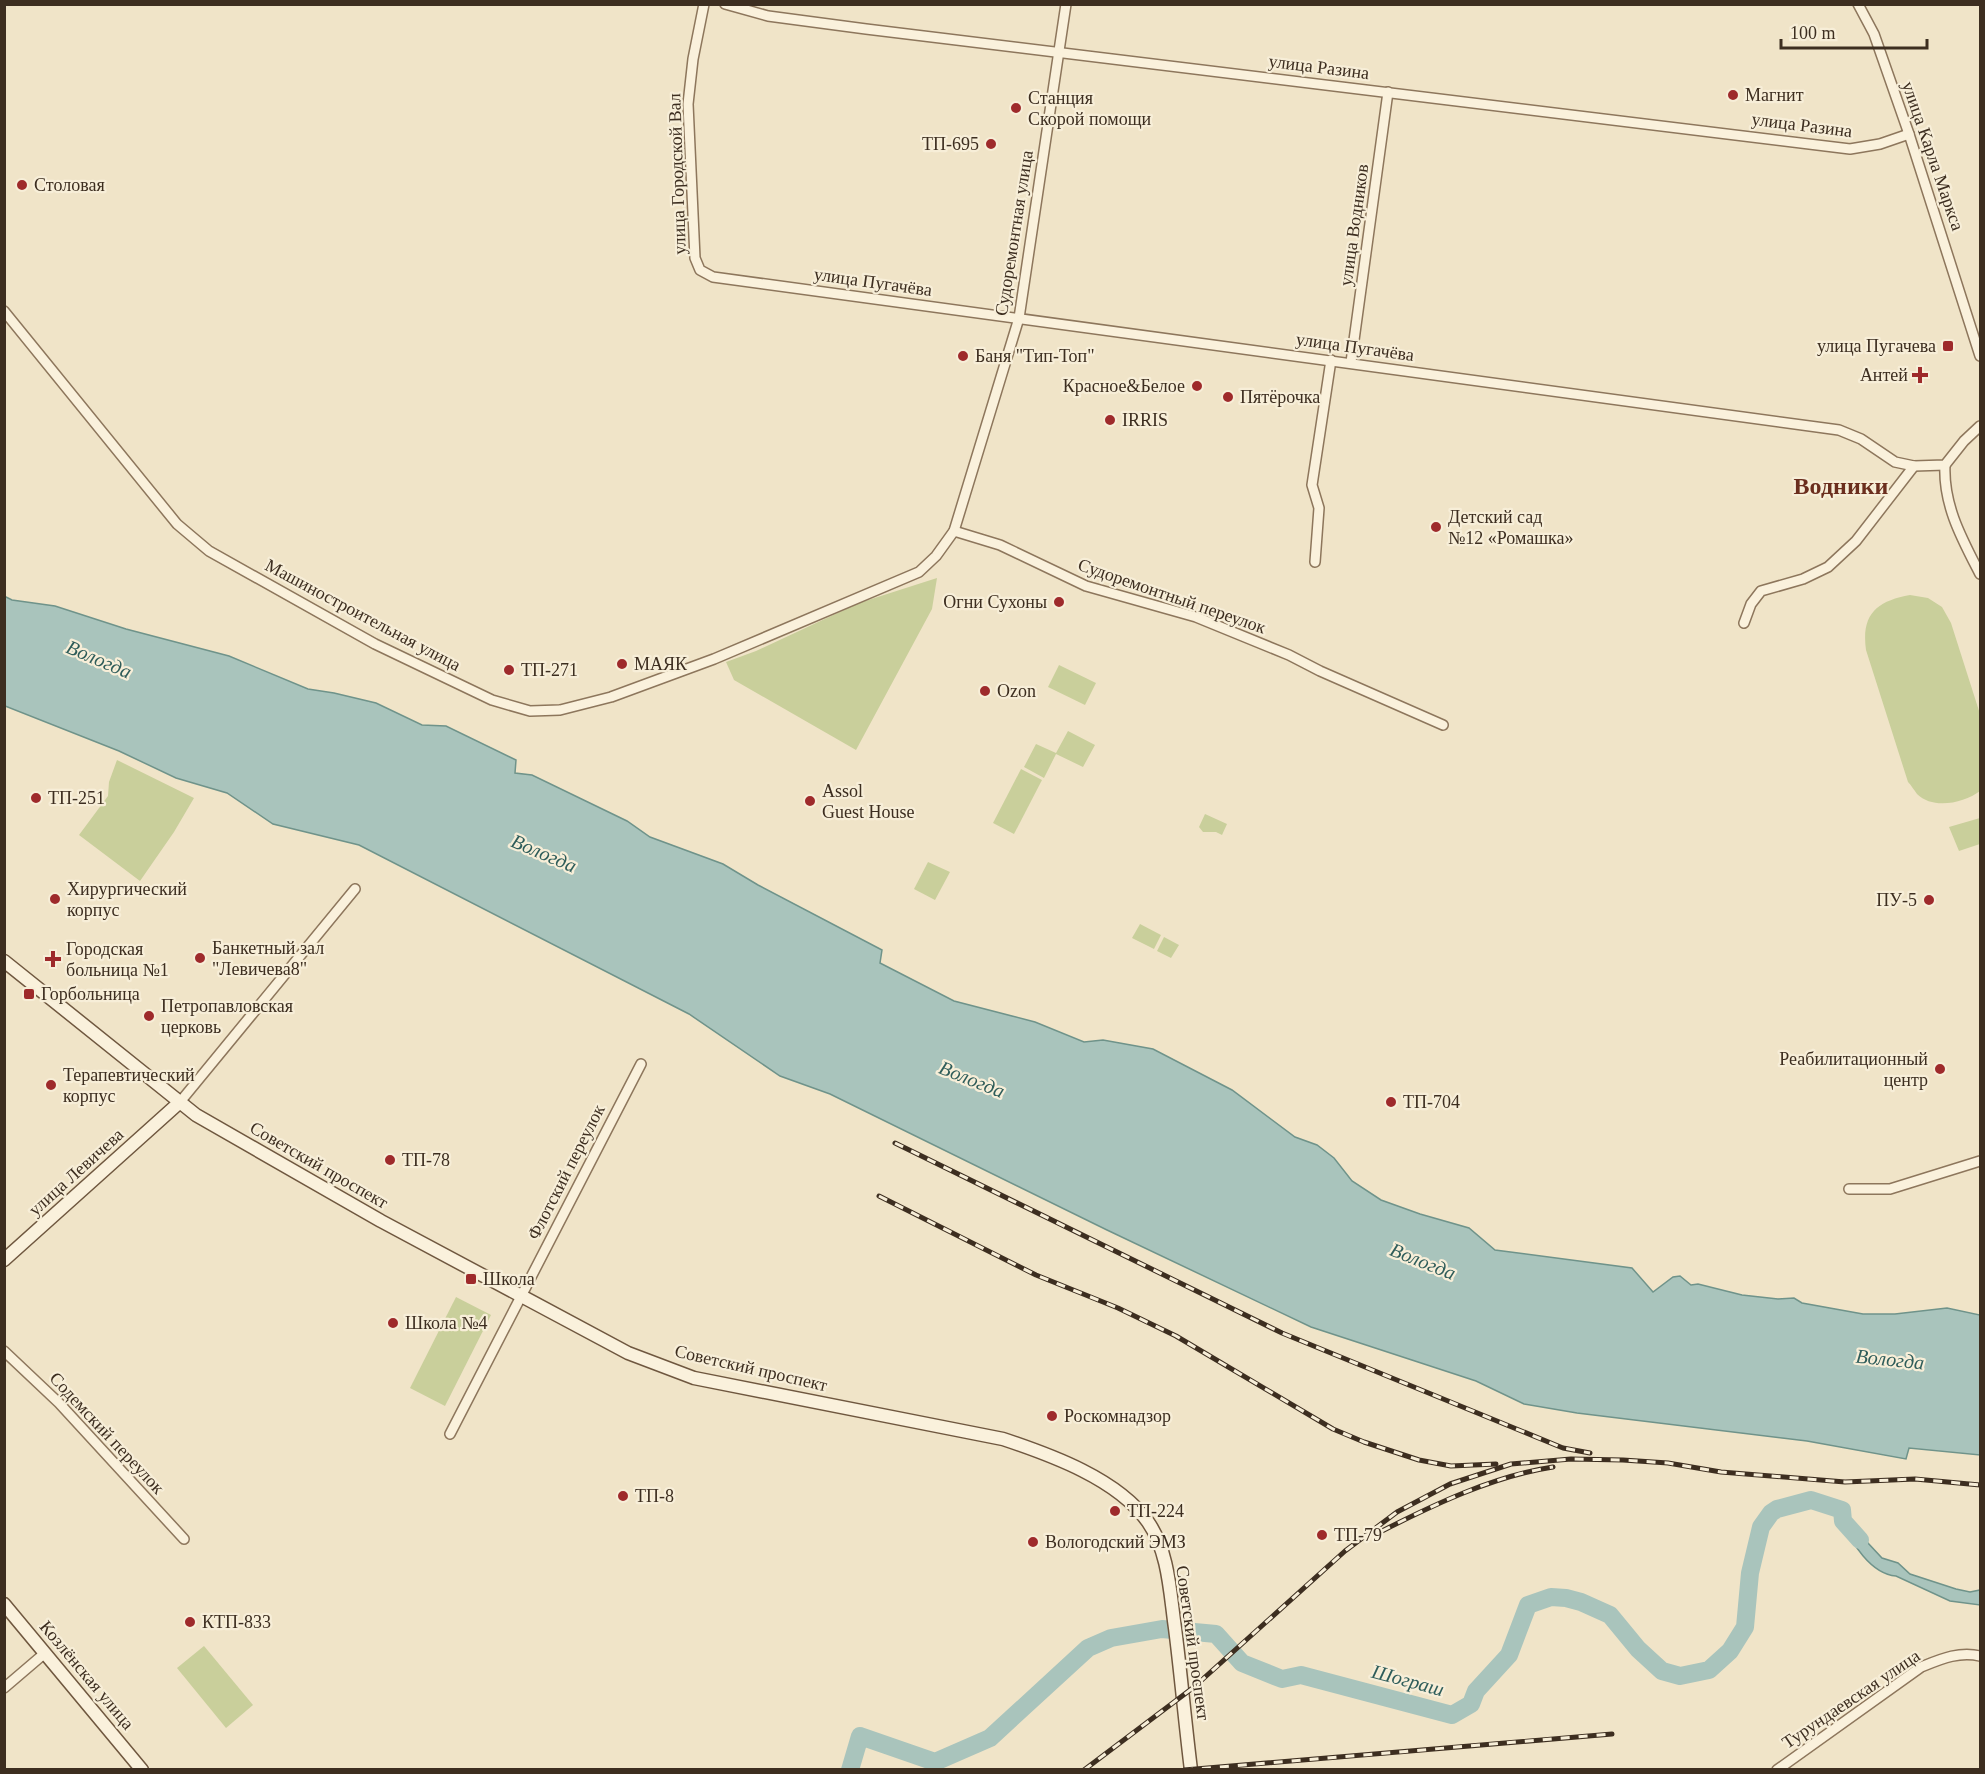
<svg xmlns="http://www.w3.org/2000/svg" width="1985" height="1774" viewBox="0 0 1985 1774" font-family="Georgia,serif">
  <rect width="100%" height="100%" fill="#f0e4c8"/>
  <g fill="#c9cf9b">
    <polygon points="937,578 932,609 856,750 734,680 726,662 756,651 859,603"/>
    <path d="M1910 595 1928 598 1942 607 1951 623 1980 714V791C1964 803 1933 810 1917 794 1914 790 1911 785 1908 782L1866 650C1861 614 1877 601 1910 595Z"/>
    <polygon points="1059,665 1096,683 1085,705 1048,687"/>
    <polygon points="1068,731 1095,745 1083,767 1056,754 1044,778 1024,767 1036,744 1056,753"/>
    <polygon points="117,760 194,798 174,832 140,881 79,835 108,796 109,782"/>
    <polygon points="1021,769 1042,780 1014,834 993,823"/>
    <polygon points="1205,814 1227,824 1222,835 1216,832 1203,832 1199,827"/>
    <polygon points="1980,818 1980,844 1959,851 1949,827"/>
    <polygon points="928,862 950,872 935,900 914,889"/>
    <polygon points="1140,924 1161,935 1154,949 1132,938"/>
    <polygon points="1164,937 1179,945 1171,958 1157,951"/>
    <polygon points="456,1297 491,1315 445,1406 410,1388"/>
    <polygon points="204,1646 253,1705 226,1728 177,1668"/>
  </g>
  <g fill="#a9c4bc" stroke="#6f938a" stroke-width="1.5">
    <polygon points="4,596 12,600 55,606 126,629 229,656 308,689 334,693 376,703 422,725 446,726 516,760 515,773 532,775 627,821 650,837 723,864 758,885 882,950 880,963 954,1001 1035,1022 1084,1042 1103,1040 1153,1049 1232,1090 1295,1137 1317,1145 1334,1158 1352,1181 1381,1200 1420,1214 1469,1228 1495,1250 1632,1268 1653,1292 1673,1277 1680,1276 1691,1285 1698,1284 1742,1295 1778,1299 1794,1298 1802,1303 1863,1314 1895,1314 1947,1308 1980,1315 1980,1455 1909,1448 1906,1459 1807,1441 1577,1413 1524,1404 1476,1381 1311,1327 1107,1230 830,1094 780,1076 689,1014 359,845 273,824 227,793 176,778 119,751 5,706"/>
    <path d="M1843 1521 1854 1528 1882 1558 1898 1563 1910 1574 1956 1589 1970 1592 1980 1590V1605L1950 1601 1896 1576C1871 1574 1851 1543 1843 1521Z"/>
  </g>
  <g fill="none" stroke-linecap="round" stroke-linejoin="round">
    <polyline stroke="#a9c4bc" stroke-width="18" points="850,1770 860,1736 935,1762 990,1738 1088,1648 1111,1638 1162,1629 1216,1634 1242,1663 1282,1679 1301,1675 1452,1715 1471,1704 1476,1691 1509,1655 1528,1605 1551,1597 1566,1598 1581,1602 1610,1615 1638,1649 1662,1671 1680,1676 1709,1670 1730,1651 1745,1627 1750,1573 1761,1527 1771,1513 1777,1509 1811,1500 1842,1510 1843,1521 1860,1540"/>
    <defs>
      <g id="street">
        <polyline points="704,4 693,59 688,104 695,258 700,270 713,277 1839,430 1861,439 1895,462 1914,466 1945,465 1964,441 1980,426"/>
        <polyline points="725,4 768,16 866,29 1850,149 1880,144 1909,134"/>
        <polyline points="1858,4 1874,34 1909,134 1980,356"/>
        <polyline points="4,311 177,524 209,551 375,644 492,700 530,711 560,710 611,697 714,659 919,572 936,556 954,531 1019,318 1066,4"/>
        <polyline points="1351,362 1388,92"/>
        <path d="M1945 465C1943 505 1962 539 1980 574"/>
        <polyline points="954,531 1000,545 1086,586 1196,617 1289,655 1320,671 1443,725"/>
        <polyline points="1315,562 1319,508 1312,485 1331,360"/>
        <polyline points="1744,623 1751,604 1761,591 1803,579 1828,567 1856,541 1914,466"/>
        <polyline points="180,1102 355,889"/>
        <polyline points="1849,1189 1890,1189 1980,1161"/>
        <polyline points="4,1351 59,1403 184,1539"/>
        <polyline points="450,1434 641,1064"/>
        <polyline points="4,1688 45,1653"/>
        <path d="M1777 1770 1921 1667C1941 1659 1959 1651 1980 1656"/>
      </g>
      <g id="secondary">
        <path d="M4 961 196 1115 381 1221 628 1353 694 1378 1003 1439C1051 1455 1118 1479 1148 1522 1169 1552 1170 1594 1175 1628 1181 1675 1185 1722 1191 1770"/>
        <polyline points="4,1260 180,1102"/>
        <polyline points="4,1604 142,1770"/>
      </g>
    </defs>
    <use href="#street" stroke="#8d765c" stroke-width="12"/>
    <use href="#secondary" stroke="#6f573f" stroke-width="15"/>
    <use href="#street" stroke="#faf1dc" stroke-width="9"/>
    <use href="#secondary" stroke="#faf1dc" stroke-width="12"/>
    <defs>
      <g id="rail">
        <polyline points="895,1143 1282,1333 1563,1448 1590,1453"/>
        <polyline points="879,1196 1036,1275 1118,1308 1176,1336 1333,1429 1364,1442 1419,1460 1451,1466 1496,1464"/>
        <path d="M1382 1531C1435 1504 1494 1476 1553 1467"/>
        <polyline points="1084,1770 1194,1687 1345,1551 1397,1512 1450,1484 1511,1464 1571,1459 1623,1460 1668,1463 1721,1472 1845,1482 1915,1479 1980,1485"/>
        <polyline points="1184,1770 1612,1734"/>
      </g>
    </defs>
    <use href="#rail" stroke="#3d2e20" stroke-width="5"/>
    <use href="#rail" stroke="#f7eed8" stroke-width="3" stroke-dasharray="9" stroke-linecap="butt"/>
  </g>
  <g fill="#9e2a2b" stroke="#f7eed8" stroke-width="2">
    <circle cx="1733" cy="95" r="6"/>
    <circle cx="1016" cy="108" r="6"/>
    <circle cx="991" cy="144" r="6"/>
    <circle cx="22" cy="185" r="6"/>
    <rect x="1942" y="340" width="12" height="12" rx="3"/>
    <circle cx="963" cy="356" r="6"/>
    <path d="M1917 366h6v6h6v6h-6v6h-6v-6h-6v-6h6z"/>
    <circle cx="1197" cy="386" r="6"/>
    <circle cx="1228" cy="397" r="6"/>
    <circle cx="1110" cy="420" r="6"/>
    <circle cx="1436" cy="527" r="6"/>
    <circle cx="1059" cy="602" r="6"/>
    <circle cx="622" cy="664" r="6"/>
    <circle cx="509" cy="670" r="6"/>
    <circle cx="985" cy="691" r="6"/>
    <circle cx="36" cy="798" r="6"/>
    <circle cx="810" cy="801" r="6"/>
    <circle cx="55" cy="899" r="6"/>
    <circle cx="1929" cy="900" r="6"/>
    <circle cx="200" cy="958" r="6"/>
    <path d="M50 950h6v6h6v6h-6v6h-6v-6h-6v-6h6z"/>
    <rect x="23" y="988" width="12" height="12" rx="3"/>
    <circle cx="149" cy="1016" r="6"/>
    <circle cx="1940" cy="1069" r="6"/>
    <circle cx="51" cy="1085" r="6"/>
    <circle cx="1391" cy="1102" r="6"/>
    <circle cx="390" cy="1160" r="6"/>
    <rect x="465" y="1273" width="12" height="12" rx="3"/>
    <circle cx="393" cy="1323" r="6"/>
    <circle cx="1052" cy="1416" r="6"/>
    <circle cx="623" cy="1496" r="6"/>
    <circle cx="1115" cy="1511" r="6"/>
    <circle cx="1322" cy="1535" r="6"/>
    <circle cx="1033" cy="1542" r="6"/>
    <circle cx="190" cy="1622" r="6"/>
  </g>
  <g text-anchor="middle" stroke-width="4.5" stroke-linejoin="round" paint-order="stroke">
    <g font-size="18" fill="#3d2e20" stroke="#f7eed8">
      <text transform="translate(1319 67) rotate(7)" y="6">улица Разина</text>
      <text transform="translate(1802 125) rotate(7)" y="6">улица Разина</text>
      <text transform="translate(1933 156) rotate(71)" y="6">улица Карла Маркса</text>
      <text transform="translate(677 174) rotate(-92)" y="6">улица Городской Вал</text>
      <text transform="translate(1354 225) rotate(-82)" y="6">улица Водников</text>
      <text transform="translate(1014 233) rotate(-81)" y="6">Судоремонтная улица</text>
      <text transform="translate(873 282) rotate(8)" y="6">улица Пугачёва</text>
      <text transform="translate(1355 347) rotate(8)" y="6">улица Пугачёва</text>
      <text transform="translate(1172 596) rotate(19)" y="6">Судоремонтный переулок</text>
      <text transform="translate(363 615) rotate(28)" y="6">Машиностроительная улица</text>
      <text transform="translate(319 1165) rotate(30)" y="6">Советский проспект</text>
      <text transform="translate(76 1172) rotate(-42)" y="6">улица Левичева</text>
      <text transform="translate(566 1172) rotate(-63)" y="6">Флотский переулок</text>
      <text transform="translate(751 1368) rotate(13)" y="6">Советский проспект</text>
      <text transform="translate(107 1433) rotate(47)" y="6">Содемский переулок</text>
      <text transform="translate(1193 1643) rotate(82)" y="6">Советский проспект</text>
      <text transform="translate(87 1675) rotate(50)" y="6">Козлёнская улица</text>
      <text transform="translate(1851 1699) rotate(-34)" y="6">Турундаевская улица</text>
    </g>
    <g font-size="18" fill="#3d2e20" stroke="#f7eed8" text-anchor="start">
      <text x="1745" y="101">Магнит</text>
      <text x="1028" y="104">Станция<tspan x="1028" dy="21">Скорой помощи</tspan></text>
      <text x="979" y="150" text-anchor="end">ТП-695</text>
      <text x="34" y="191">Столовая</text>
      <text x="1936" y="352" text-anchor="end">улица Пугачева</text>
      <text x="975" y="362">Баня "Тип-Топ"</text>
      <text x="1908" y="381" text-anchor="end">Антей</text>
      <text x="1185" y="392" text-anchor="end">Красное&amp;Белое</text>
      <text x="1240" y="403">Пятёрочка</text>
      <text x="1122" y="426">IRRIS</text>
      <text x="1448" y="523">Детский сад<tspan x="1448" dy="21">№12 «Ромашка»</tspan></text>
      <text x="1047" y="608" text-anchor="end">Огни Сухоны</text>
      <text x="634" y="670">МАЯК</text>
      <text x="521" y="676">ТП-271</text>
      <text x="997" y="697">Ozon</text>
      <text x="822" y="797">Assol<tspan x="822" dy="21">Guest House</tspan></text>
      <text x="48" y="804">ТП-251</text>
      <text x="67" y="895">Хирургический<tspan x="67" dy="21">корпус</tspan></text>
      <text x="1917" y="906" text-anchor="end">ПУ-5</text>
      <text x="212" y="954">Банкетный зал<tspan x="212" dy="21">"Левичева8"</tspan></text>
      <text x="66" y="955">Городская<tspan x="66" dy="21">больница №1</tspan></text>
      <text x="41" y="1000">Горбольница</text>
      <text x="161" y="1012">Петропавловская<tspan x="161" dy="21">церковь</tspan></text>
      <text x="1928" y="1065" text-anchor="end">Реабилитационный<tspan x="1928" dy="21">центр</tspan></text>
      <text x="63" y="1081">Терапевтический<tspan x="63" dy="21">корпус</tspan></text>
      <text x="1403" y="1108">ТП-704</text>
      <text x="402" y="1166">ТП-78</text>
      <text x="483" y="1285">Школа</text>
      <text x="405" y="1329">Школа №4</text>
      <text x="1064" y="1422">Роскомнадзор</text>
      <text x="635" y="1502">ТП-8</text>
      <text x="1127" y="1517">ТП-224</text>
      <text x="1334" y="1541">ТП-79</text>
      <text x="1045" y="1548">Вологодский ЭМЗ</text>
      <text x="202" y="1628">КТП-833</text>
    </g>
    <g font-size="20" font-style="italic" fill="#2f5d5a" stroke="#f7eed8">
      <text transform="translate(99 659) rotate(23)" y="7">Вологда</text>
      <text transform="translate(544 853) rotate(23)" y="7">Вологда</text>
      <text transform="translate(972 1079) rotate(22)" y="7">Вологда</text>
      <text transform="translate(1423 1261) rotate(22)" y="7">Вологда</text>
      <text transform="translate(1890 1359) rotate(6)" y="7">Вологда</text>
      <text transform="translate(1408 1680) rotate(15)" y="7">Шограш</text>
    </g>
    <g font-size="24" font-weight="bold" fill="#6b2e1e" stroke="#f7eed8">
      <text x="1841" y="494">Водники</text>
    </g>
  </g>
  <rect width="1985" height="1774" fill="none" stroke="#3d2e20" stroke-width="12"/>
  <path d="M1781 39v9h146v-9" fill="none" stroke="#3d2e20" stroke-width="3"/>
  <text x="1790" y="39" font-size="18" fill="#3d2e20" stroke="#f7eed8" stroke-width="4.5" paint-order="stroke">100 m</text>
</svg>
